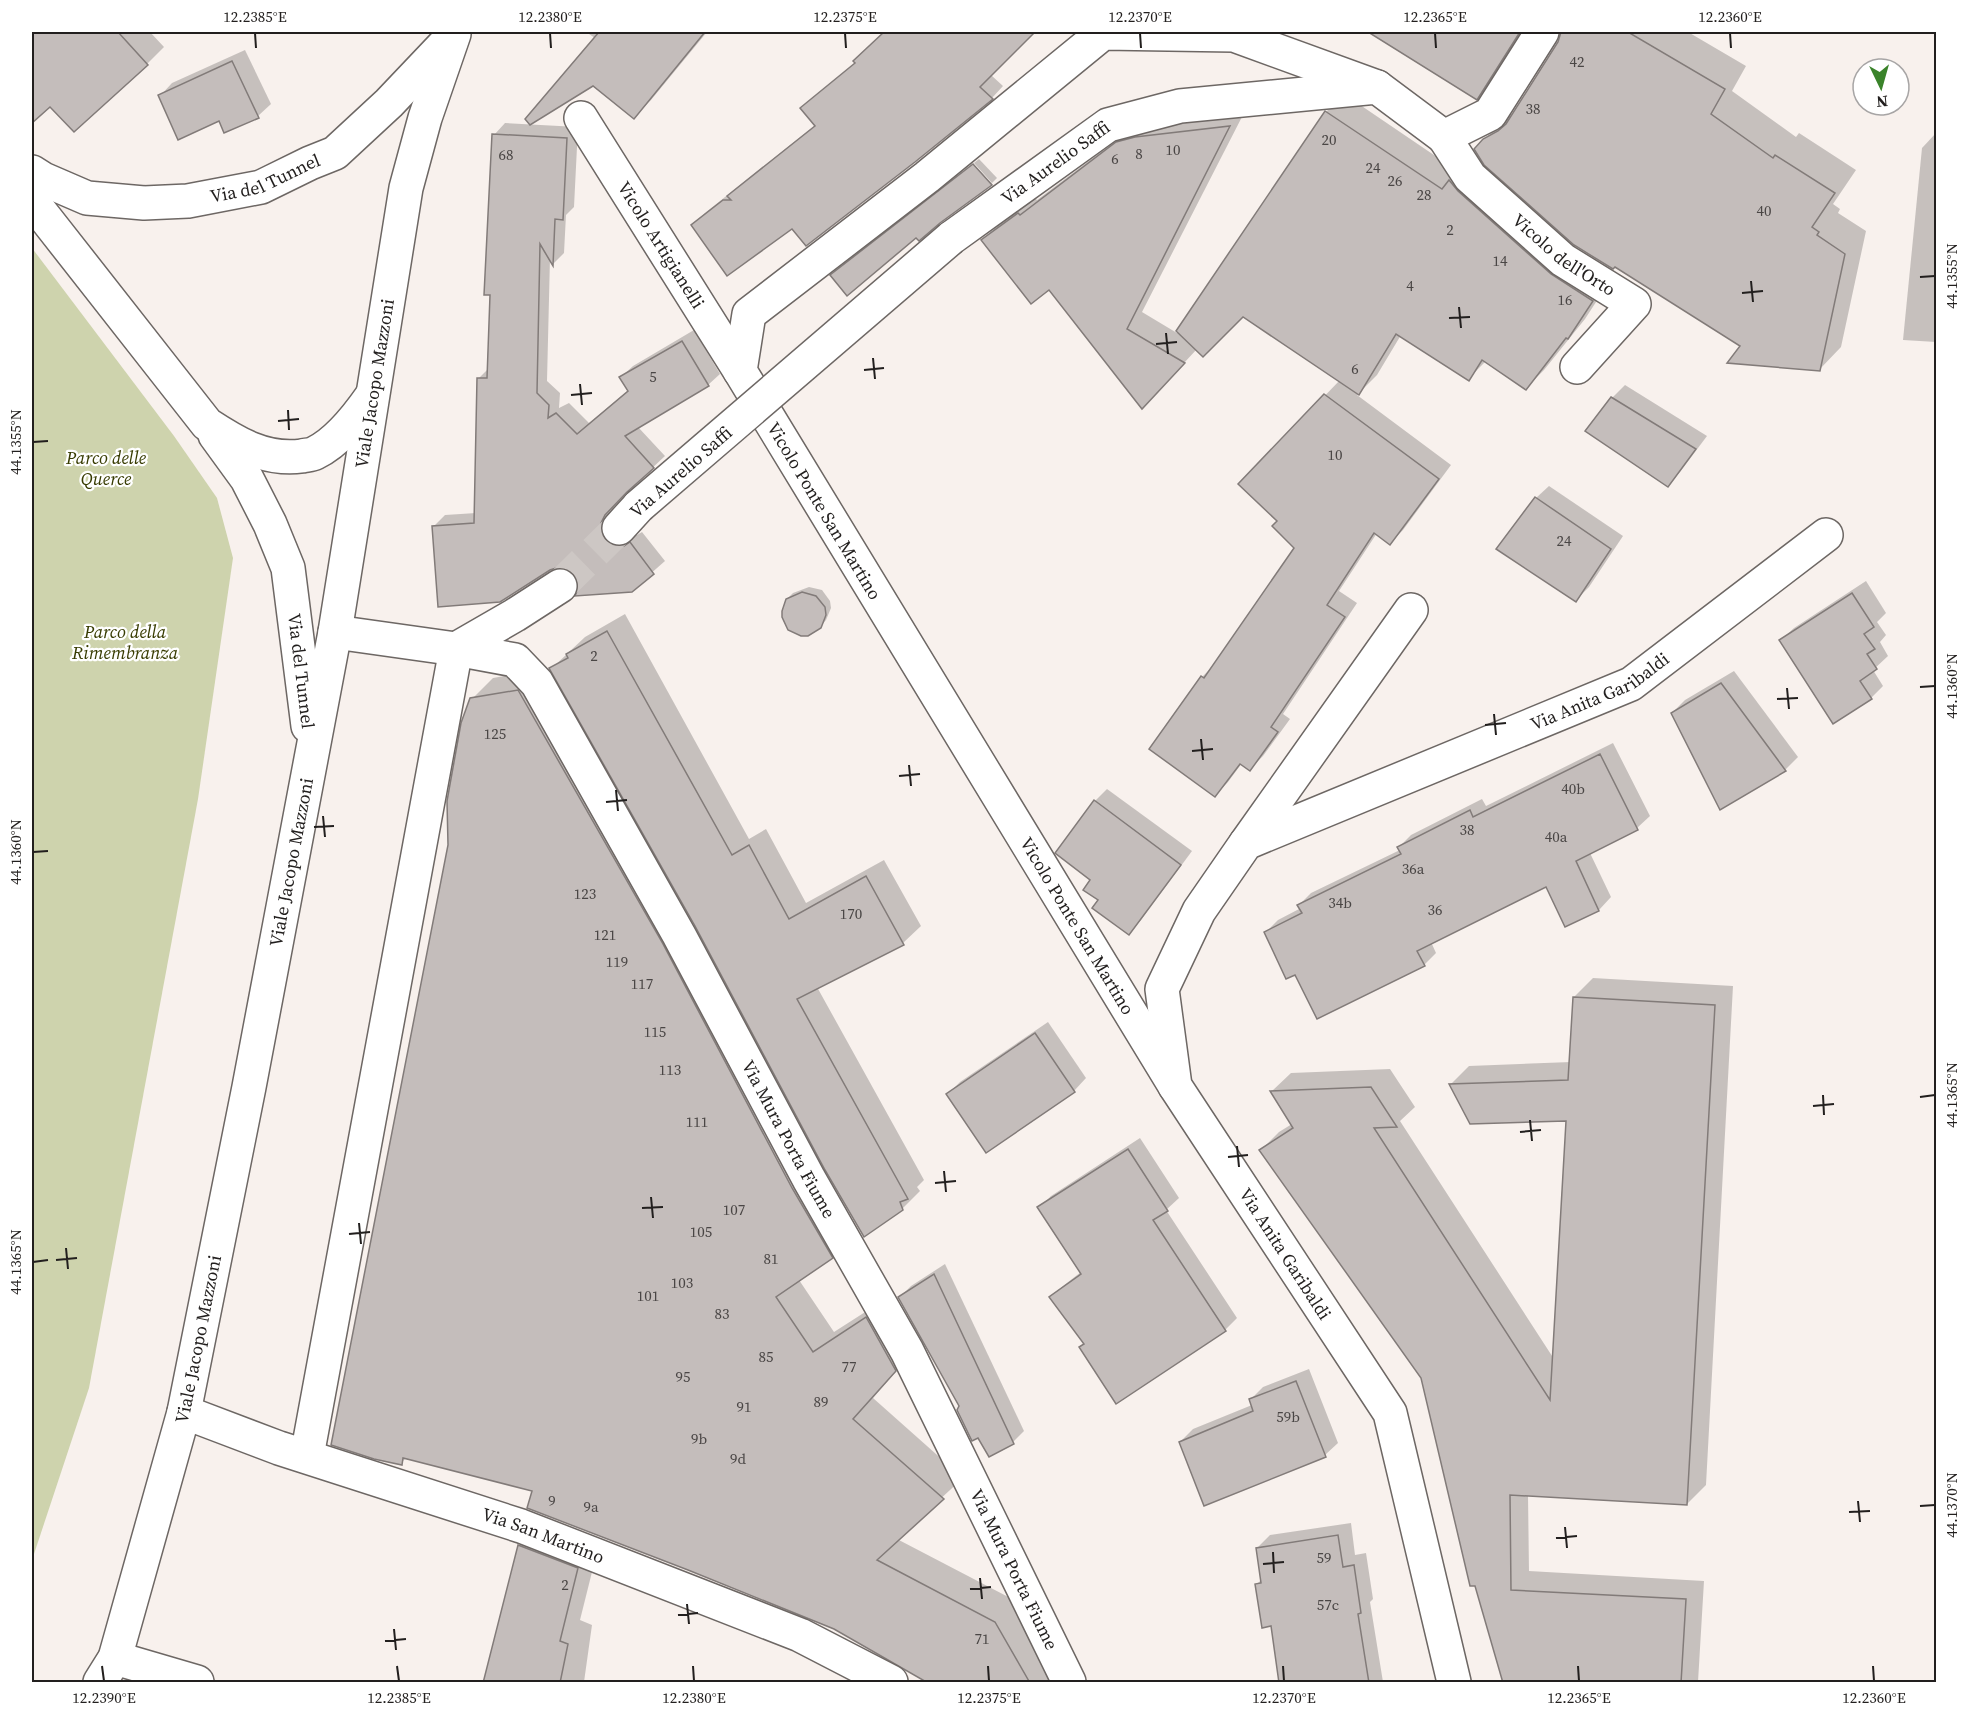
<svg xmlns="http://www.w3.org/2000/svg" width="1968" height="1714" viewBox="0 0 1968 1714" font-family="'Source Serif 4',serif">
  <rect width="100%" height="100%" fill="#f8f1ed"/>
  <polygon fill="#ced3ad" points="32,248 174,436 217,498 233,558 198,799 89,1388 32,1560"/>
  <g fill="#0003">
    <polygon points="32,32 150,32 164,47 147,64 51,104 42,112 32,100"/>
    <polygon points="586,32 707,32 651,100 634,117 595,38"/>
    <polygon points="886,32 1033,32 991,75 1003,86 992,98 792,227 693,225 705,213 815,125 856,62 855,61"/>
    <polygon points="1370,32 1527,32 1499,75 1477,98"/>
    <polygon points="1562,32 1688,32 1746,66 1732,91 1796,137 1799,133 1856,170 1833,204 1840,209 1838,213 1866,231 1841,347 1819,370 1742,345 1484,140 1507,117 1515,113 1559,43"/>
    <polygon points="245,50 271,104 258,116 219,119 160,96 172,83"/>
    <polygon points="1344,94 1459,172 1609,282 1585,319 1544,370 1526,388 1486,361 1468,379 1401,335 1377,375 1357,395 1451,465 1403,530 1390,543 1377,533 1339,591 1357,603 1283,714 1290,719 1263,756 1250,769 1242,763 1228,782 1215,795 1202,677 1215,664 1296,547 1279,521 1240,484 1340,380 1243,315 1197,349 1158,391 1049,288 983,240 999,224 1035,198 1037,200 1134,127 1245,111 1142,312 1177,333 1326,112"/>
    <polygon points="505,123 578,127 574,207 566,215 564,253 554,263 550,258 547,381 560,393 559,408 569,403 589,423 629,390 621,377 633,366 694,330 720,374 708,385 638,427 665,456 616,502 612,511 612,521 627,535 637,535 642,532 665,561 632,590 580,586 577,576 570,568 433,527 445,515 476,513 479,378 489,368 494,135"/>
    <polygon points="1936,133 1936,342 1903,340 1922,148"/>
    <polygon points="979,159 997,178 992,183 974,163"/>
    <polygon points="1625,385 1707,436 1680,472 1668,485 1587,430 1612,398"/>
    <polygon points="1549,486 1623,536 1589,587 1576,600 1536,498"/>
    <polygon points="1866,581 1886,613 1877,622 1886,635 1880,642 1888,656 1873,670 1883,686 1871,698 1781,640 1794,628"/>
    <polygon points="809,587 822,590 830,601 831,608 826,620 820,627 787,599 793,593"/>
    <polygon points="625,614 749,839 766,829 806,903 884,860 921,926 903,943 817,987 924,1180 917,1187 920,1191 902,1209 697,925 551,669 585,637"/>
    <polygon points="539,670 853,1237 832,1257 799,1280 834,1332 887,1298 916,1349 873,1398 963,1478 897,1539 1016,1601 1063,1682 926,1682 900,1664 834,1628 534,1490 407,1457 401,1463 450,845 472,699 493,678"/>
    <polygon points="1734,671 1798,757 1785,770 1720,808 1672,713 1685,700"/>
    <polygon points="1613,743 1650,816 1637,828 1590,853 1611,897 1599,910 1566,925 1547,885 1431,942 1436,953 1424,965 1296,973 1266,932 1278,920 1301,908 1299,905 1311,893 1400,850 1399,847 1411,835 1482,799 1486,806"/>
    <polygon points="1107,789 1192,851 1141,920 1129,933 1100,899 1095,801"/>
    <polygon points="1593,978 1733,986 1706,1485 1687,1504 1528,1495 1529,1571 1704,1581 1698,1682 1505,1682 1422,1377 1261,1150 1279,1132 1292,1124 1272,1091 1291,1073 1390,1069 1415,1107 1400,1121 1554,1359 1567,1119 1451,1084 1469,1066 1571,1062 1574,997"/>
    <polygon points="1048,1022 1086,1078 1074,1091 948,1094 960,1082"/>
    <polygon points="1140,1138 1179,1198 1166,1210 1237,1318 1225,1330 1085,1344 1051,1297 1063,1286 1081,1272 1039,1208 1051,1196"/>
    <polygon points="945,1264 1024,1431 1013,1442 990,1455 900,1297 911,1286"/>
    <polygon points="1309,1369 1338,1443 1325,1455 1205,1504 1180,1442 1193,1429 1252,1405 1250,1400 1263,1387"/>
    <polygon points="1351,1523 1355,1555 1366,1553 1373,1599 1370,1602 1383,1682 1281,1682 1272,1625 1256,1585 1262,1579 1257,1548 1270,1535"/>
    <polygon points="540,1525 598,1548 580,1620 592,1625 584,1682 485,1682 519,1546"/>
  </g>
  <g fill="#c4bdbb" stroke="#827b79" stroke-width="1.5">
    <polygon points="32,32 118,32 148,65 74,132 50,107 32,123"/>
    <polygon points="599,32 705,32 634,119 593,86 530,125 525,119"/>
    <polygon points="884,32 1035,32 980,87 993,99 915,162 806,246 792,229 727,276 691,225 723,200 731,200 727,196 815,126 800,108 855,63 853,61"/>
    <polygon points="1368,32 1520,32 1477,100"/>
    <polygon points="1561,32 1628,32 1725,89 1711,114 1773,158 1775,155 1835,193 1812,227 1819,232 1817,235 1845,254 1820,371 1727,363 1740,346 1615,267 1613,269 1574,245 1484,165 1474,149 1483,139 1498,131 1506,124 1558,42"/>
    <polygon points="232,61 259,118 224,133 219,121 178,140 158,95"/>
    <polygon points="1325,111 1442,189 1449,180 1458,191 1551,274 1593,301 1568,339 1566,338 1526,390 1482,360 1469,381 1396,334 1359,395 1243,317 1203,357 1176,331"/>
    <polygon points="1230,126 1127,329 1185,363 1142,409 1049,290 1031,304 981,240 1018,213 1020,215 1116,142 1135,137"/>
    <polygon points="492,134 567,138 563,220 555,219 553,266 540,244 537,393 549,405 548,418 556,413 577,434 628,391 619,377 682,341 709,386 625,436 654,468 627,492 605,515 601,523 601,533 606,541 614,546 624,546 630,542 654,574 632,592 575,596 579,586 576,576 569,570 559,567 550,570 500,602 438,607 432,526 474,523 477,378 487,378 490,295 484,295"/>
    <polygon points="973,164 992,185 940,223 919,241 916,238 847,296 830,275"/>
    <polygon points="1324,394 1439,479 1390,545 1374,533 1327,605 1345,617 1271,727 1278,732 1250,771 1240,764 1215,797 1149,749 1201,676 1204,678 1294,548 1272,526 1277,521 1238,484"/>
    <polygon points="1611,397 1696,449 1668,487 1585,431"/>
    <polygon points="1535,497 1611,549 1576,602 1496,549"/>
    <polygon points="802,592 816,596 825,607 826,615 821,628 808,636 801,636 788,630 782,617 782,611 786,599"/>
    <polygon points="1852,593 1874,627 1864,634 1875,649 1867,654 1877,669 1860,681 1872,699 1833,724 1779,640"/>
    <polygon points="607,631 732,855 749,845 789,919 866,876 904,945 797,999 908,1199 900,1202 903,1210 864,1237 825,1170 695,926 549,668 568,658 566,654"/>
    <polygon points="1721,683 1786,771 1720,810 1671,713"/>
    <polygon points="518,690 663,944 792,1188 833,1258 776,1297 813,1352 866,1317 896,1371 853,1419 944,1499 877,1560 995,1622 1030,1683 928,1683 834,1629 688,1570 527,1508 532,1491 403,1458 402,1465 374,1459 331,1445 448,845 447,801 461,723 470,698"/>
    <polygon points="1600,754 1638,830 1576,861 1599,911 1565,927 1546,887 1417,951 1425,966 1317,1019 1295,975 1286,979 1264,932 1302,913 1297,905 1401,854 1397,847 1470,810 1473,817"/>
    <polygon points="1094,800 1181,865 1129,935 1092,908 1098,900 1083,890 1090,880 1055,853"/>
    <polygon points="1573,997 1715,1005 1687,1505 1510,1495 1511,1590 1686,1599 1681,1683 1503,1683 1475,1586 1470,1586 1421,1378 1259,1150 1293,1128 1270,1091 1371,1087 1397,1127 1374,1128 1550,1400 1566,1121 1470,1124 1449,1084 1568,1080"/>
    <polygon points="1035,1033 1075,1092 986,1153 946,1094"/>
    <polygon points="1128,1149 1168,1211 1153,1220 1226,1331 1116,1404 1079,1347 1084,1344 1049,1297 1081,1274 1037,1207"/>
    <polygon points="934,1274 1014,1444 989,1457 978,1438 972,1441 957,1410 959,1406 898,1297"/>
    <polygon points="1296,1381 1326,1457 1204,1506 1179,1442 1253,1411 1249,1399"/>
    <polygon points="1338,1535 1343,1567 1354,1565 1361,1613 1358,1614 1369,1683 1279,1683 1271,1626 1262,1628 1255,1584 1261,1583 1256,1548"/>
    <polygon points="518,1545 578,1568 560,1641 568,1644 560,1683 483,1683"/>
  </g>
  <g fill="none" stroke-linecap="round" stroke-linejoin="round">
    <polyline stroke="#cdc7c4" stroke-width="33" stroke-dasharray="33 16" stroke-linecap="butt" points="560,586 619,528"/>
    <defs>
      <g id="minor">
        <path id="s1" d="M581 118 740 371"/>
        <path id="s2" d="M1444 137 1470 177 1563 260 1634 304 1577 367"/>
        <path id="s3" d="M32 172 43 179 87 198 144 203 188 201 261 187 310 163 335 153 389 103 446 43"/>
        <path d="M32 201 207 424C236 443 265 461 302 456 306 455 311 455 315 453 338 442 357 417 371 397"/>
        <path id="s4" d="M951 238 1108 125 1180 106 1377 87 1444 137 1490 114 1542 32"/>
        <polyline points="215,435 247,479 270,524 288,568 308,726"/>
        <polyline points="619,528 639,506"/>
        <path id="s5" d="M335 632 456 649 515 660 537 683 679 935 809 1179 907 1351 1069 1682"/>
        <polyline points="456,649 515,615 560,586"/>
        <polyline points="1246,843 1411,610"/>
        <polyline points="1175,1086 740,371 749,314 927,177 1103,33 1234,35 1377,87"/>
        <path id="s6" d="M184 1412 279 1448 521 1526 800 1635 891 1682"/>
        <polyline points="307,1456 456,649"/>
        <polyline points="115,1658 197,1682"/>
        <path id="s7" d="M100 1682 115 1658 184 1412 249 1087 335 632 406 188 425 118 454 34"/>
        <path id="s8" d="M1454 1682 1390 1413 1175 1086 1162 989 1199 911 1246 843 1631 684 1826 535"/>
      </g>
    </defs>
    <use href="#minor" stroke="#6d6764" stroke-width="36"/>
    <use href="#minor" stroke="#fff" stroke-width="33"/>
    <defs>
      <polyline id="minor-bridge" points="639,506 951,238"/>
    </defs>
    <use href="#minor-bridge" stroke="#6d6764" stroke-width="36" stroke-linecap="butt"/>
    <use href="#minor-bridge" stroke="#fff" stroke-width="33"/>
  </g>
  <path fill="none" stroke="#221f1e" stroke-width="2" d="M255 33 256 48M550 33 551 48M845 33 846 48M1140 33 1141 48M1435 33 1436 48M1730 33 1731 48M1920 277 1935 276M1751 281 1753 302M1742 293 1763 291M1459 307 1461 328M1449 318 1470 317M1166 333 1168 354M1156 344 1177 342M873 358 875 379M864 370 884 368M580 384 582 405M571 395 592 393M288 410 289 430M278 421 299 419M33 442 48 441M1920 687 1935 686M1787 688 1789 709M1777 699 1798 698M1494 714 1496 735M1485 725 1506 723M1201 739 1203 760M1192 751 1213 749M909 765 911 786M899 776 920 774M616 790 618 811M606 802 627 800M323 816 325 837M314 827 334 826M33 852 48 851M1823 1095 1824 1115M1920 1097 1935 1095M1813 1106 1834 1104M1530 1120 1532 1141M1520 1132 1541 1130M1237 1146 1239 1167M1228 1157 1248 1155M944 1171 946 1192M935 1183 956 1181M651 1197 653 1218M642 1208 663 1207M359 1223 361 1244M349 1234 370 1232M66 1248 68 1269M56 1260 77 1258M33 1262 48 1260M1858 1501 1860 1522M1920 1506 1935 1505M1849 1512 1870 1511M1565 1527 1567 1548M1556 1538 1577 1536M1273 1552 1274 1573M1263 1564 1284 1562M980 1578 982 1599M970 1589 991 1587M687 1604 689 1624M678 1615 698 1613M394 1629 396 1650M385 1641 406 1639M102 1666 104 1681M397 1666 399 1681M693 1666 694 1681M988 1666 989 1681M1283 1666 1284 1681M1578 1666 1579 1681M1873 1666 1874 1681"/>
  <g text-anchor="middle" stroke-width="4.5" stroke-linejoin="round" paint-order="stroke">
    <g font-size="15" fill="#4a4645">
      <text x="1577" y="67">42</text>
      <text x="1533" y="114">38</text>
      <text x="1329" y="145">20</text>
      <text x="1173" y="155">10</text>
      <text x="1139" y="159">8</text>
      <text x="506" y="160">68</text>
      <text x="1115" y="164">6</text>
      <text x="1373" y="173">24</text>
      <text x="1395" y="186">26</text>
      <text x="1424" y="200">28</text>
      <text x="1764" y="216">40</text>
      <text x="1450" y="235">2</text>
      <text x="1500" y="266">14</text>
      <text x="1410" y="291">4</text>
      <text x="1565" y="305">16</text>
      <text x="1355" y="374">6</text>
      <text x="653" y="382">5</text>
      <text x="1335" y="460">10</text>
      <text x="1564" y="546">24</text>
      <text x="594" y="661">2</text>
      <text x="495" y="739">125</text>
      <text x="1573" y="794">40b</text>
      <text x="1467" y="835">38</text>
      <text x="1556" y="842">40a</text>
      <text x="1413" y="874">36a</text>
      <text x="585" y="899">123</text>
      <text x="1340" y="908">34b</text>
      <text x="1435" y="915">36</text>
      <text x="851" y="919">170</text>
      <text x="605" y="940">121</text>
      <text x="617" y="967">119</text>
      <text x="642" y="989">117</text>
      <text x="655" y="1037">115</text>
      <text x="670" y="1075">113</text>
      <text x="697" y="1127">111</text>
      <text x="734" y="1215">107</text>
      <text x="701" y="1237">105</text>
      <text x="771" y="1264">81</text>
      <text x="682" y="1288">103</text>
      <text x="648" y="1301">101</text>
      <text x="722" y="1319">83</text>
      <text x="766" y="1362">85</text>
      <text x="849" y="1372">77</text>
      <text x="683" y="1382">95</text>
      <text x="821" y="1407">89</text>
      <text x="744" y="1412">91</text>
      <text x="1288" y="1422">59b</text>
      <text x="699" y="1444">9b</text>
      <text x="738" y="1464">9d</text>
      <text x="552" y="1506">9</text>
      <text x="591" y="1512">9a</text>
      <text x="1324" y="1563">59</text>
      <text x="565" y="1590">2</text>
      <text x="1328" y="1610">57c</text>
      <text x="982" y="1644">71</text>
    </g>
    <g font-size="18" fill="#221f1e" stroke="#fff">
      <text dy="6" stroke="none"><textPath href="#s4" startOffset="129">Via Aurelio Saffi</textPath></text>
      <text dy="6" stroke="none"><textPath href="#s3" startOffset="243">Via del Tunnel</textPath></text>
      <text dy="6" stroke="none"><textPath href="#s1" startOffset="150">Vicolo Artigianelli</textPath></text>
      <text dy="6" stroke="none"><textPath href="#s2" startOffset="170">Vicolo dell'Orto</textPath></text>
      <text dy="6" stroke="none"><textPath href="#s7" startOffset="1330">Viale Jacopo Mazzoni</textPath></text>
      <text transform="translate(681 472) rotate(-41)" y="6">Via Aurelio Saffi</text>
      <text transform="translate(824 511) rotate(59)" y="6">Vicolo Ponte San Martino</text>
      <text transform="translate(301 671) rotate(83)" y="6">Via del Tunnel</text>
      <text dy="6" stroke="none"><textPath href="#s8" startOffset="1320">Via Anita Garibaldi</textPath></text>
      <text dy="6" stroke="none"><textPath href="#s7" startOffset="844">Viale Jacopo Mazzoni</textPath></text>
      <text transform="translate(1077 926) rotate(59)" y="6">Vicolo Ponte San Martino</text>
      <text dy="6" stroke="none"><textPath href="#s5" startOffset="735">Via Mura Porta Fiume</textPath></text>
      <text transform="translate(1285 1254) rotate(57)" y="6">Via Anita Garibaldi</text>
      <text dy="6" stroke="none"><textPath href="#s7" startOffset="358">Viale Jacopo Mazzoni</textPath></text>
      <text dy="6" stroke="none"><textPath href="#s6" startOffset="380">Via San Martino</textPath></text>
      <text dy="6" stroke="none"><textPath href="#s5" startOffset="1221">Via Mura Porta Fiume</textPath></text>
    </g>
    <g font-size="18" font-style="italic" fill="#373b01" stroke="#fff">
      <text x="106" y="464">Parco delle<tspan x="106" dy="21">Querce</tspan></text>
      <text x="125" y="638">Parco della<tspan x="125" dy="21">Rimembranza</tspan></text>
    </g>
  </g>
  <rect width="1968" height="1714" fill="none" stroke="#ffffff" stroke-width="66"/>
  <g transform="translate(1881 87) rotate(175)"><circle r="28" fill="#ffffff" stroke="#a7a5a5" stroke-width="1.5"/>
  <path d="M0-4.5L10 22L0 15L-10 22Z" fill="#3a832a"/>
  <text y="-9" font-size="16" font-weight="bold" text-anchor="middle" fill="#221f1e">N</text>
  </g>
  <rect x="33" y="33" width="1902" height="1648" fill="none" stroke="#221f1e" stroke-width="2"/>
  <g font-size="15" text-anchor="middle" fill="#221f1e">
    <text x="255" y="22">12.2385°E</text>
    <text x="550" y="22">12.2380°E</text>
    <text x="845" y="22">12.2375°E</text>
    <text x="1140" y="22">12.2370°E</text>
    <text x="1435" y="22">12.2365°E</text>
    <text x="1730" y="22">12.2360°E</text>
    <text transform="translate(1952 276) rotate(-90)" y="5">44.1355°N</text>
    <text transform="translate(16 442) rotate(-90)" y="5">44.1355°N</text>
    <text transform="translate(1952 686) rotate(-90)" y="5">44.1360°N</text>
    <text transform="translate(16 852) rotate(-90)" y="5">44.1360°N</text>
    <text transform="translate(1952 1095) rotate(-90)" y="5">44.1365°N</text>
    <text transform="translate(16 1262) rotate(-90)" y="5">44.1365°N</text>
    <text transform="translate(1952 1505) rotate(-90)" y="5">44.1370°N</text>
    <text x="104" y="1703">12.2390°E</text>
    <text x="399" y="1703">12.2385°E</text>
    <text x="694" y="1703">12.2380°E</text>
    <text x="989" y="1703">12.2375°E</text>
    <text x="1284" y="1703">12.2370°E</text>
    <text x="1579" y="1703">12.2365°E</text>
    <text x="1874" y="1703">12.2360°E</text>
  </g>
</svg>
